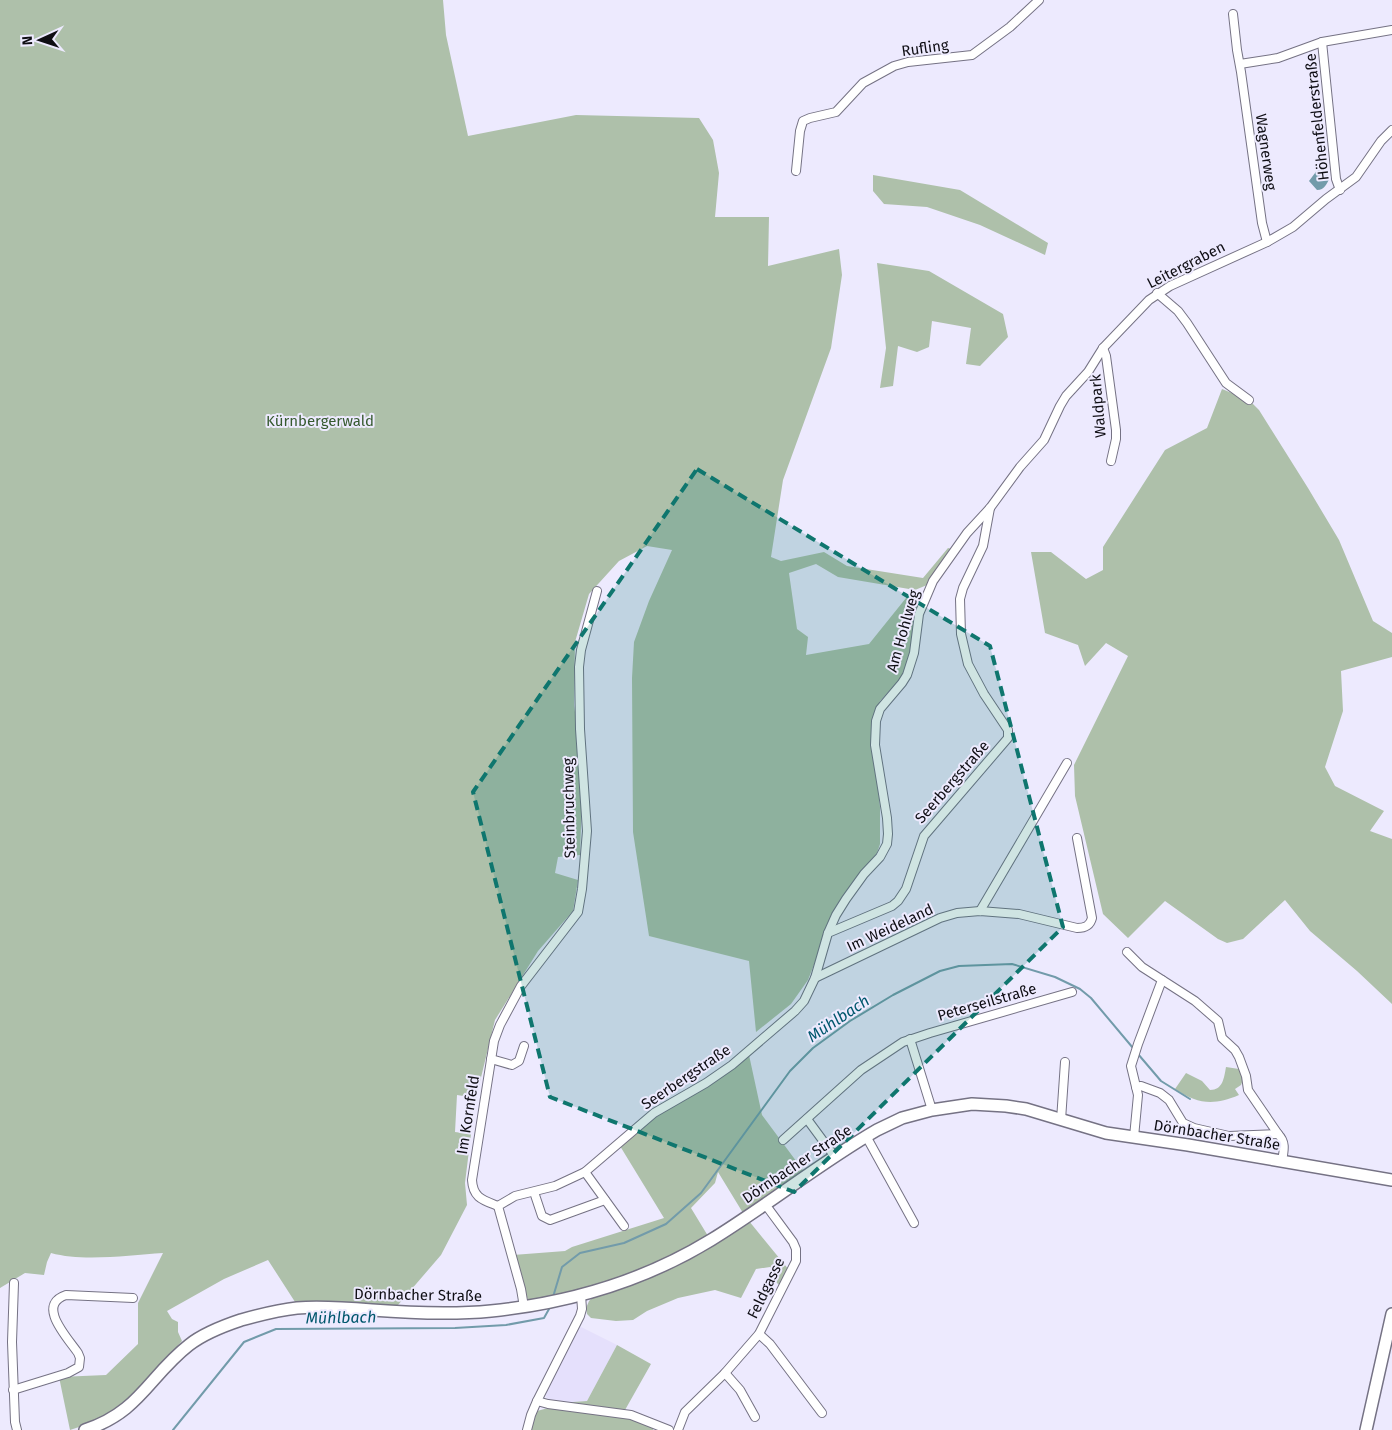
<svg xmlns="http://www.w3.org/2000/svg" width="1392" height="1430" viewBox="0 0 1392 1430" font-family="'Fira Sans',sans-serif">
  <rect width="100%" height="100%" fill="#edeafe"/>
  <polygon fill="#e5e0fc" points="579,1326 617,1345 587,1401 559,1403 551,1401 546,1397 547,1391"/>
  <g fill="#aec0aa">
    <path d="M0 0H443L446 35 468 136 576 115 699 118 713 140 719 173 715 217H769L768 266 839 249 842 275 831 348 783 480 771 557 781 561 824 552 847 566 923 578 948 548 952 549 927 585 915 590 838 577 816 564 789 573 797 629 808 637 806 655 869 644 906 598 924 596 908 663 901 678 880 701 871 725 880 807V844L877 853 838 903 808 980 791 1004 756 1032 749 961 649 936 633 832 632 678 634 642 649 601 672 550 647 546 619 561 589 594 575 642 574 705 583 768 580 855 558 857 555 873 578 880 573 911 538 951 495 1020 476 1098 457 1095 455 1132 471 1134 465 1183 467 1205 441 1255 398 1305H297L268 1260 224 1279 167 1311 172 1319 178 1322V1332L182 1341 126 1405 100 1420 70 1430 59 1377 106 1375 138 1344V1303L163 1253C130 1255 83 1262 51 1253L47 1262 44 1275 25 1273 0 1288Z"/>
    <polygon points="873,175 960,190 1048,243 1045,255 980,225 927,207 884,204 873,191"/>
    <polygon points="877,263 929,271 1003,314 1008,337 980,366 966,364 971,328 932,321 929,347 917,352 898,346 893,386 880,388 886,348"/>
    <polygon points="1222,389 1249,400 1259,410 1308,488 1339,540 1373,621 1392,633 1392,657 1341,671 1343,711 1325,767 1335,786 1384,811 1370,831 1392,839 1392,1004 1357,971 1310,931 1285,900 1243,939 1227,943 1218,939 1165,901 1128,938 1103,914 1075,796 1074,765 1128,656 1106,643 1085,666 1078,645 1045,633 1031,552 1051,552 1086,579 1103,570 1103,547 1165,450 1207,428"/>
    <path d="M749 1055 762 1115 805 1173 743 1213 718 1172 715 1183 691 1208 708 1236C652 1266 592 1294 528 1300L513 1255 565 1251 572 1247 664 1218 620 1146 654 1118Z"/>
    <path d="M1226 1067 1239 1069 1244 1077 1241 1085 1235 1089 1239 1095C1213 1106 1198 1104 1175 1089L1186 1073 1202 1081 1210 1090C1223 1090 1224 1078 1226 1067Z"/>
    <polygon points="749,1221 789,1270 781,1287 773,1279 774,1270 770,1267 756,1269 741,1298 715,1290 678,1298 647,1311 633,1320 616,1321 591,1318 587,1314 586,1308 589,1301 595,1295"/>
    <polygon points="617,1345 651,1364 625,1410 559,1403 587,1401"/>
    <polygon points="548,1408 619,1415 654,1426 653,1430 531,1430 532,1422 537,1411"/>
  </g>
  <path fill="#729baa" d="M1318 169H1324L1330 178C1326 184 1325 190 1317 190L1309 181Z"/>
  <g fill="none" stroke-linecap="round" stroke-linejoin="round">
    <g stroke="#729baa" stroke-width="2">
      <polyline points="1138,1054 1161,1081 1190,1099"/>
      <polyline points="553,1297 562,1267 580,1253 624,1243 666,1224 701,1193 790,1071 813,1048 850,1021 893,995 940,971 959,966 1012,964 1055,977 1080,989 1091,998 1133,1048"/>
      <polyline points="173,1430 244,1342 276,1329 455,1328 506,1325 544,1318 549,1309"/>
    </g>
    <defs>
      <g id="street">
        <polyline points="1233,14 1237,50 1241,72 1262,223 1267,242"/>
        <polyline points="1322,42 1336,179 1340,190"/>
        <polyline points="1240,64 1278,58 1322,42 1392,30"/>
        <polyline points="796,171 800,131 803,121 810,118 836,112 863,83 894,66 908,62 972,55 1010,27 1039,0"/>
        <polyline points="1157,293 1178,311 1187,323 1226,383 1249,400"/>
        <polyline points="1103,348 1106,356 1116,430 1116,439 1111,461"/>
        <polyline points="980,911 1067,763"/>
        <polyline points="828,933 836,915 846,899 864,874 880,857 887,844 888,834 887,818 875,745 876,721 880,709 902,683 907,675 914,653 919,614 933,581 967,533 990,508 1020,467 1044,440 1060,406 1066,396 1088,372 1103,348 1149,300 1170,286 1267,242 1293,227 1326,199 1356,177 1381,141 1392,130"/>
        <path d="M1127 952 1142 967 1195 1001 1218 1021 1222 1038 1235 1050 1239 1057 1246 1076 1248 1090 1278 1134C1286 1142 1284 1150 1282 1161"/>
        <path d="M815 978 940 918 957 913 980 911 1019 914 1077 928C1085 928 1090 926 1092 918L1077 838"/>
        <polyline points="910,1039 932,1110"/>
        <polyline points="491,1059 512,1065 519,1061 524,1046"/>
        <polyline points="1136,1087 1141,1086 1160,1093 1169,1100 1183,1123 1194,1128 1229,1136 1278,1134"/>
        <polyline points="807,1119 835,1157"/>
        <polyline points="1061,1120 1065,1062"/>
        <polyline points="866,1136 914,1223"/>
        <polyline points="1134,1137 1138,1095 1131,1066 1138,1044 1162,980"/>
        <polyline points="783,1140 861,1070 903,1042 930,1033 1072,992"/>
        <polyline points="585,1172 624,1226"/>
        <polyline points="534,1192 542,1216 550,1220 605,1200"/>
        <path d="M498 1206C483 1200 473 1198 472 1180L494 1041 500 1025 521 986 578 912 582 889 587 831 580 729 579 667 581 650 597 591"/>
        <polyline points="14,1283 12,1342 15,1422 17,1430"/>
        <polyline points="524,1307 521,1289 498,1206 515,1196 555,1186 585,1172 654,1113 706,1083 732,1065 795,1011 804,1001 815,978 828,933 892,906 898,901 906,889 924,836 1008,738 1008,730 984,694 968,664 961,634 960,599 963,588 983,546 990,508"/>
        <polyline points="759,1334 770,1344 822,1413"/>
        <polyline points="725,1373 740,1390 755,1417"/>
        <path d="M13 1390 68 1373 79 1367 80 1358 78 1353C67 1337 36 1305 66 1295L133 1298"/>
        <polyline points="537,1401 548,1404 631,1415 669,1430"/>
        <polyline points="527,1430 531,1415 537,1401 580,1316 582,1309 581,1295"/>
        <polyline points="678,1430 685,1412 725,1373 759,1334 796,1261 796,1249 793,1242 765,1204"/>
      </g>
      <g id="secondary">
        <path d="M85 1430C140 1412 149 1376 189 1345 204 1333 223 1326 241 1320 259 1315 278 1310 297 1308 322 1306 347 1308 372 1310 411 1313 451 1315 491 1311 569 1303 644 1281 711 1240 768 1205 820 1163 877 1130L902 1118 932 1110 972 1104 1006 1106 1026 1109 1106 1133 1188 1145 1392 1180"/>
        <polyline points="1366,1430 1392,1314"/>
      </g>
    </defs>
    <use href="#street" stroke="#757284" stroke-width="10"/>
    <use href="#secondary" stroke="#757284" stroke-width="14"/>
    <use href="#street" stroke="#fff" stroke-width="8"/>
    <use href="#secondary" stroke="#fff" stroke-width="11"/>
  </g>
  <path fill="#0f766e" fill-opacity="0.2" stroke="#0f766e" stroke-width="4" stroke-dasharray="10 6" stroke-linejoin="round" d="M697 469 990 646 1063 927 794 1192 550 1097 473 792Z"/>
  <g text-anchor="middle" stroke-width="4" stroke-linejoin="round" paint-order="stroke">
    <g font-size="15" fill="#0f0e14" stroke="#edeafe">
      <text transform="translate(925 48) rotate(-8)" y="5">Rufling</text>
      <text transform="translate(1317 117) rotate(-96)" y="5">Höhenfelderstraße</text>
      <text transform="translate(1266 152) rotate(82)" y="5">Wagnerweg</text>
      <text transform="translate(1186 265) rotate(-27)" y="5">Leitergraben</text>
      <text transform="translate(1098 406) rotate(-95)" y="5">Waldpark</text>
      <text transform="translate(903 631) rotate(-74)" y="5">Am Hohlweg</text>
      <text transform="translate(952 782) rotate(-49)" y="5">Seerbergstraße</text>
      <text transform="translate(569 808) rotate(-91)" y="5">Steinbruchweg</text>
      <text transform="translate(890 928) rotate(-25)" y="5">Im Weideland</text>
      <text transform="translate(987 1002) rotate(-16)" y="5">Peterseilstraße</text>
      <text transform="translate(686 1077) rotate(-34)" y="5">Seerbergstraße</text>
      <text transform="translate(468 1115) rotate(-81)" y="5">Im Kornfeld</text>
      <text transform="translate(1217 1135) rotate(9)" y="5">Dörnbacher Straße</text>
      <text transform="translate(797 1164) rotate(-34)" y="5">Dörnbacher Straße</text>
      <text transform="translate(766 1288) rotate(-64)" y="5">Feldgasse</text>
      <text transform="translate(418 1295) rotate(1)" y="5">Dörnbacher Straße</text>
    </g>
    <g font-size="15" fill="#365a2f" stroke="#edeafe">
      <text x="320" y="426">Kürnbergerwald</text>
    </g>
    <g font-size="16" font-style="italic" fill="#00576d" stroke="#edeafe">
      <text transform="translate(838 1018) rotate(-34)" y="6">Mühlbach</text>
      <text transform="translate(341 1317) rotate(-1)" y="6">Mühlbach</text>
    </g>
  </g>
  <g transform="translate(40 40) rotate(267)" stroke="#edeafe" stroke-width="4" paint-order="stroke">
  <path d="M0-4L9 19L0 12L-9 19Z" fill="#0f0e14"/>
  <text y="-8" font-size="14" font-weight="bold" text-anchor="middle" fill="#0f0e14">N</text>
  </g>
</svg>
